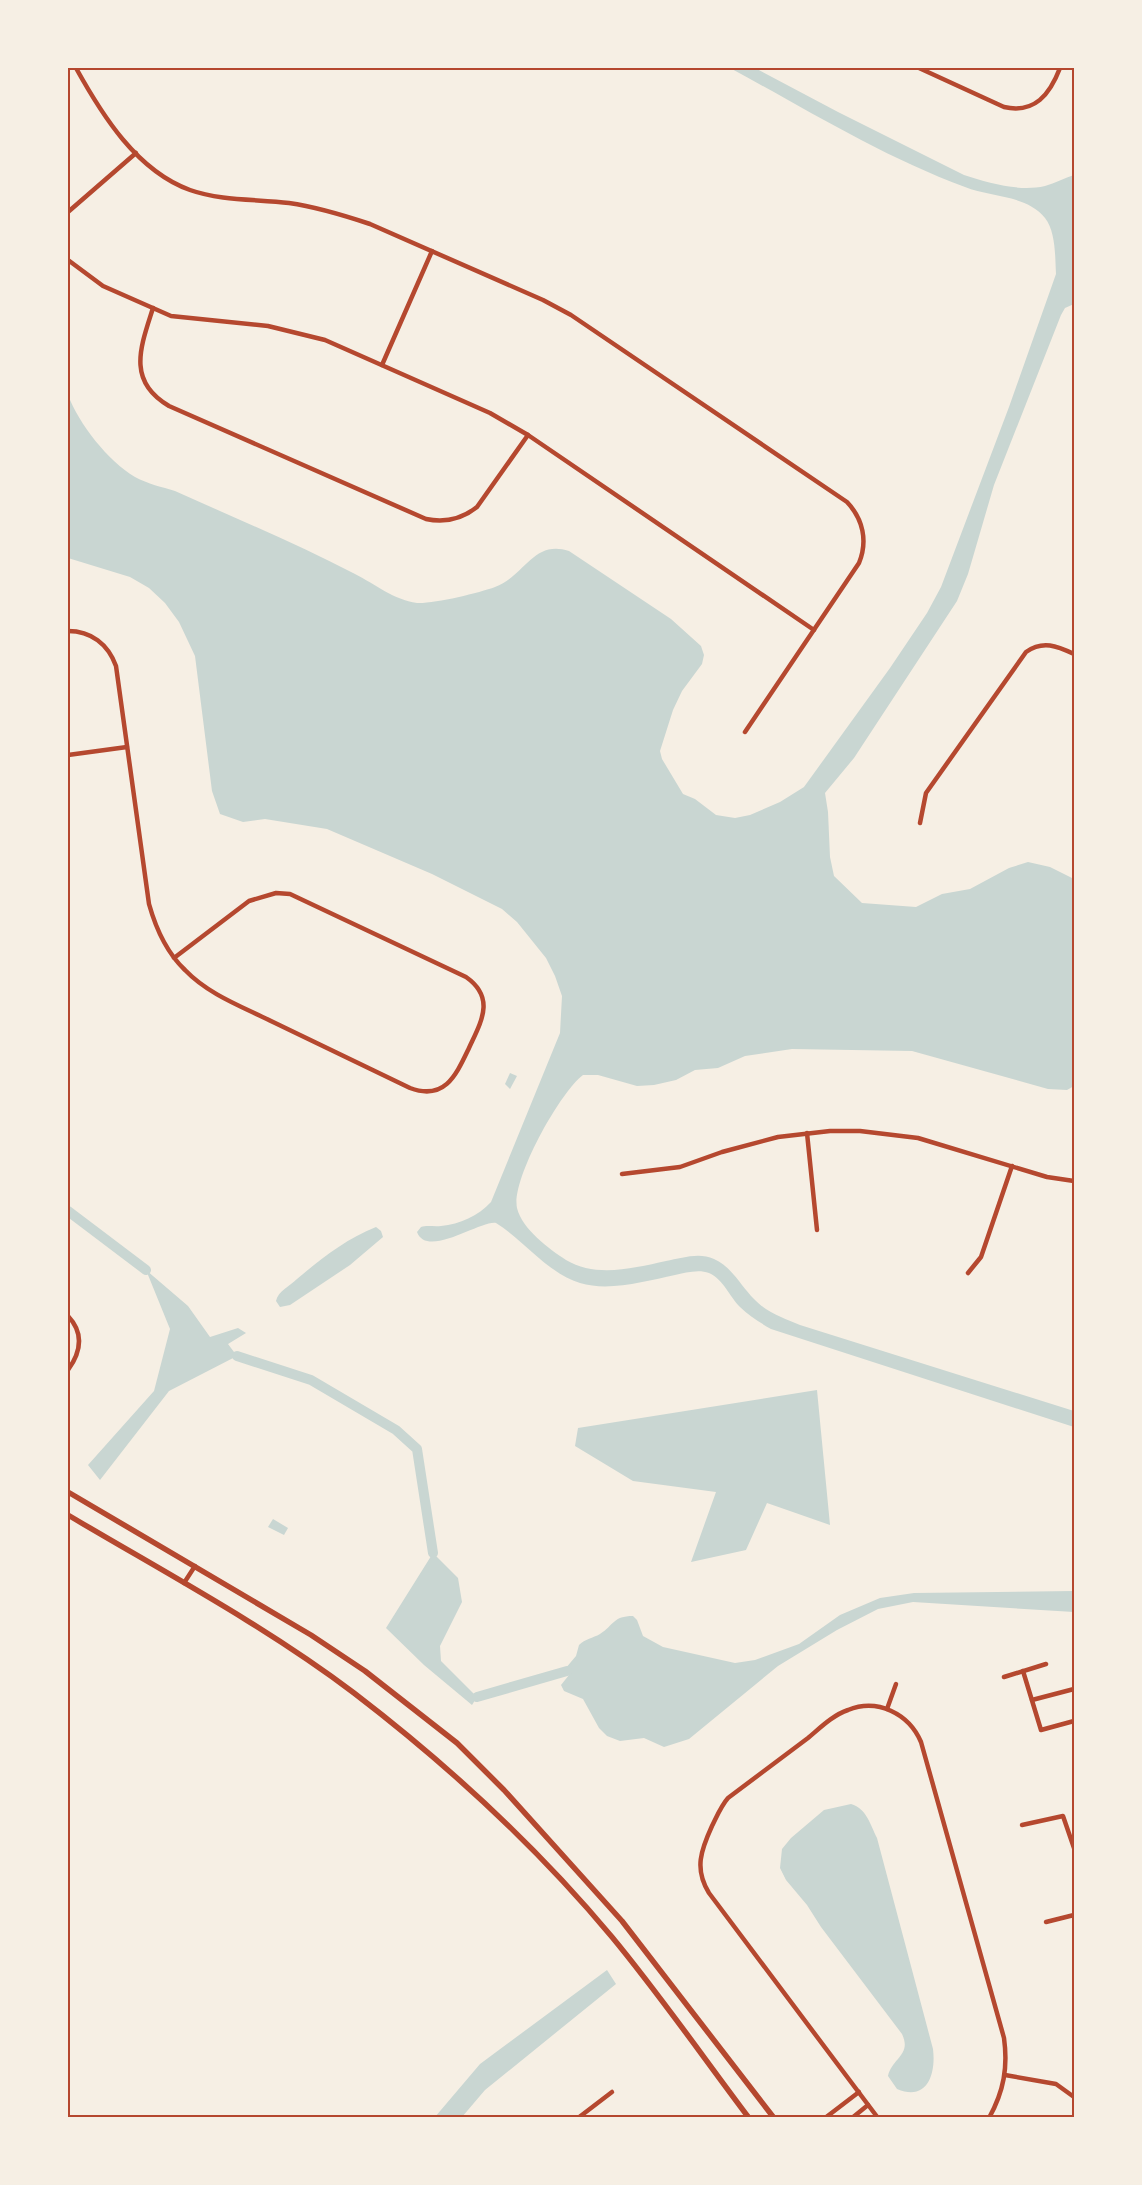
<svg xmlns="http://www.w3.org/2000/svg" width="1142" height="2185" viewBox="0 0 1142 2185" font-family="Lato,sans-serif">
  <rect width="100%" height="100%" fill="#f6efe4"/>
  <g fill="#c9d6d2">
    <path d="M730 68H755L838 112 964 175C989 183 1019 192 1045 186 1055 183 1065 178 1074 175V304L1065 308 1061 315 994 485 968 574 957 601 854 758 825 793 828 812 830 857 834 876 862 903 916 907 942 894 970 889 1009 868 1028 862 1050 867 1074 879V1086L1067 1090 1048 1089 912 1051 792 1049 745 1056 718 1068 695 1070 676 1080 654 1085 637 1086 598 1075H583C560 1092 511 1180 517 1208 522 1229 549 1249 566 1260 596 1278 634 1268 666 1261 682 1258 699 1252 714 1259 731 1266 741 1286 754 1299 766 1312 784 1318 800 1325L1074 1411V1427L771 1329C759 1322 749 1316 740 1307 730 1297 723 1279 709 1273 698 1269 685 1273 675 1275 646 1281 609 1292 580 1283 546 1272 525 1241 496 1223 481 1220 427 1259 417 1232L421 1227C427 1225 434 1227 441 1226 460 1224 478 1216 491 1202L560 1033 562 996 555 976 546 958 517 922 502 909 432 874 327 829 265 819 243 822 220 814 212 791 195 656 179 622 165 603 149 588 130 577 68 558V395C79 424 108 461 135 477 148 484 162 487 175 491 235 518 297 544 355 574 375 584 394 600 417 603 433 604 479 593 495 587 524 577 533 539 569 551L671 619 701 646 704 655 702 664 682 691 673 710 660 751 662 759 683 794 695 799 716 815 735 818 750 815 780 802 804 787 890 668 927 613 941 587 1009 407 1056 274C1055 257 1056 232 1045 218 1027 195 990 197 965 187 883 157 806 109 730 68Z"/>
    <polygon points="510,1073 517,1076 510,1089 505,1084"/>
    <path d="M376 1227 381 1231 383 1237 350 1265 290 1305 280 1307 276 1301C278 1291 290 1286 297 1279 322 1258 346 1239 376 1227Z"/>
    <polygon points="146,1270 188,1306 210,1337 238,1328 246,1333 228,1344 237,1356 169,1391 100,1480 88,1465 154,1391 170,1329"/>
    <polygon points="817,1390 830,1525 767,1503 746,1550 691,1562 716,1492 633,1481 575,1446 578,1428"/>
    <polygon points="273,1519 288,1528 284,1535 268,1527"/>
    <polygon points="433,1553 458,1578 462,1602 440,1646 441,1661 477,1697 472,1705 424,1665 386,1628"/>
    <path d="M1074 1591V1612L913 1602 878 1609 837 1630 778 1666 689 1739 664 1747 644 1738 620 1741 607 1736 599 1728 583 1699 564 1691 561 1685 569 1675 565 1669 576 1656 579 1645C585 1639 593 1638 600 1634 614 1625 613 1616 633 1616L637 1620 643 1636 663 1647 735 1663 755 1660 799 1644 840 1615 880 1598 914 1593Z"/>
    <path d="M851 1804C867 1809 870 1824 877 1838L933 2049C936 2073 928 2102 897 2089L888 2076C892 2058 912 2055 902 2034L821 1927 807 1905 786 1880 780 1868 782 1849 791 1838 824 1810Z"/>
    <polygon points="607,1970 616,1984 485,2090 462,2117 435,2117 480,2064"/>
  </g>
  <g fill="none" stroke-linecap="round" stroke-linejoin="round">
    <g stroke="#c9d6d2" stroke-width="10">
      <polyline points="68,1211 146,1270"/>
      <polyline points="237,1356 311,1380 396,1430 417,1449 433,1553"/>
      <polyline points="477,1697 567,1671"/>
    </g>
    <g stroke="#b5482f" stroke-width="4.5">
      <path d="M76 68C102 115 137 171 190 190 221 201 257 199 289 203 317 207 343 215 370 224L543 300 571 315 847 502C863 519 868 541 859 563L745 732"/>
      <path d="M919 68 1004 107C1035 114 1050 94 1060 68"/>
      <polyline points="68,212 136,153"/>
      <polyline points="68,260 103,286 171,316 268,326 325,340 490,413 528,435 814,630"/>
      <path d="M153 308C141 346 126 381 169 406L426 519C445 523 462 519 477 507L528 435"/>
      <polyline points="382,365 432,251"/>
      <path d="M68 631C91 631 108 644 116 666L149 904C156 929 166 952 185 970 209 995 243 1007 273 1022 319 1044 365 1066 410 1088 445 1101 456 1075 469 1048 481 1022 496 998 466 977L290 894 276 893 249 901 174 958"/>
      <polyline points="68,755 127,747"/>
      <path d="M920 823 926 793 1026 652C1043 640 1057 646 1074 654"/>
      <polyline points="807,1133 817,1230"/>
      <polyline points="622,1174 680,1167 722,1152 778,1137 830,1131 860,1131 918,1138 1047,1177 1074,1181"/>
      <polyline points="968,1273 981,1257 1012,1166"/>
      <path d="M68 1316C84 1333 81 1352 68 1370"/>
      <polyline points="184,1583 195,1566"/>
      <polyline points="1023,1671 1041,1730 1074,1721"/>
      <polyline points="1004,1677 1046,1664"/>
      <polyline points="1032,1700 1074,1689"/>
      <polyline points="887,1709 896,1684"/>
      <polyline points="1022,1825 1063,1816 1074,1848"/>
      <polyline points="1046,1922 1074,1915"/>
      <polyline points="1005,2075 1056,2084 1074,2097"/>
      <polyline points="578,2118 612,2092"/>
      <polyline points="825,2118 859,2092"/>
      <polyline points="852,2118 868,2105"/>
      <path d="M878 2118 709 1893C694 1869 701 1850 712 1826 717 1816 721 1806 728 1798 755 1778 781 1758 808 1738 820 1728 833 1715 848 1710 878 1698 909 1714 921 1742L1004 2038C1008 2067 1004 2091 989 2118"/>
    </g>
    <g stroke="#b5482f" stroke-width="5.5">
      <polyline points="68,1492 311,1635 365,1671 457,1743 504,1790 622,1921 774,2118"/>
      <path d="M68 1515C164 1572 264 1625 354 1693 448 1765 536 1846 612 1937 660 1995 703 2057 749 2118"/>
    </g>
  </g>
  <rect width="1142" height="2185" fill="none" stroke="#f6efe4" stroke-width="138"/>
  <rect x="69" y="69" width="1004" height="2047" fill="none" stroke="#b5482f" stroke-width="2"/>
</svg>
